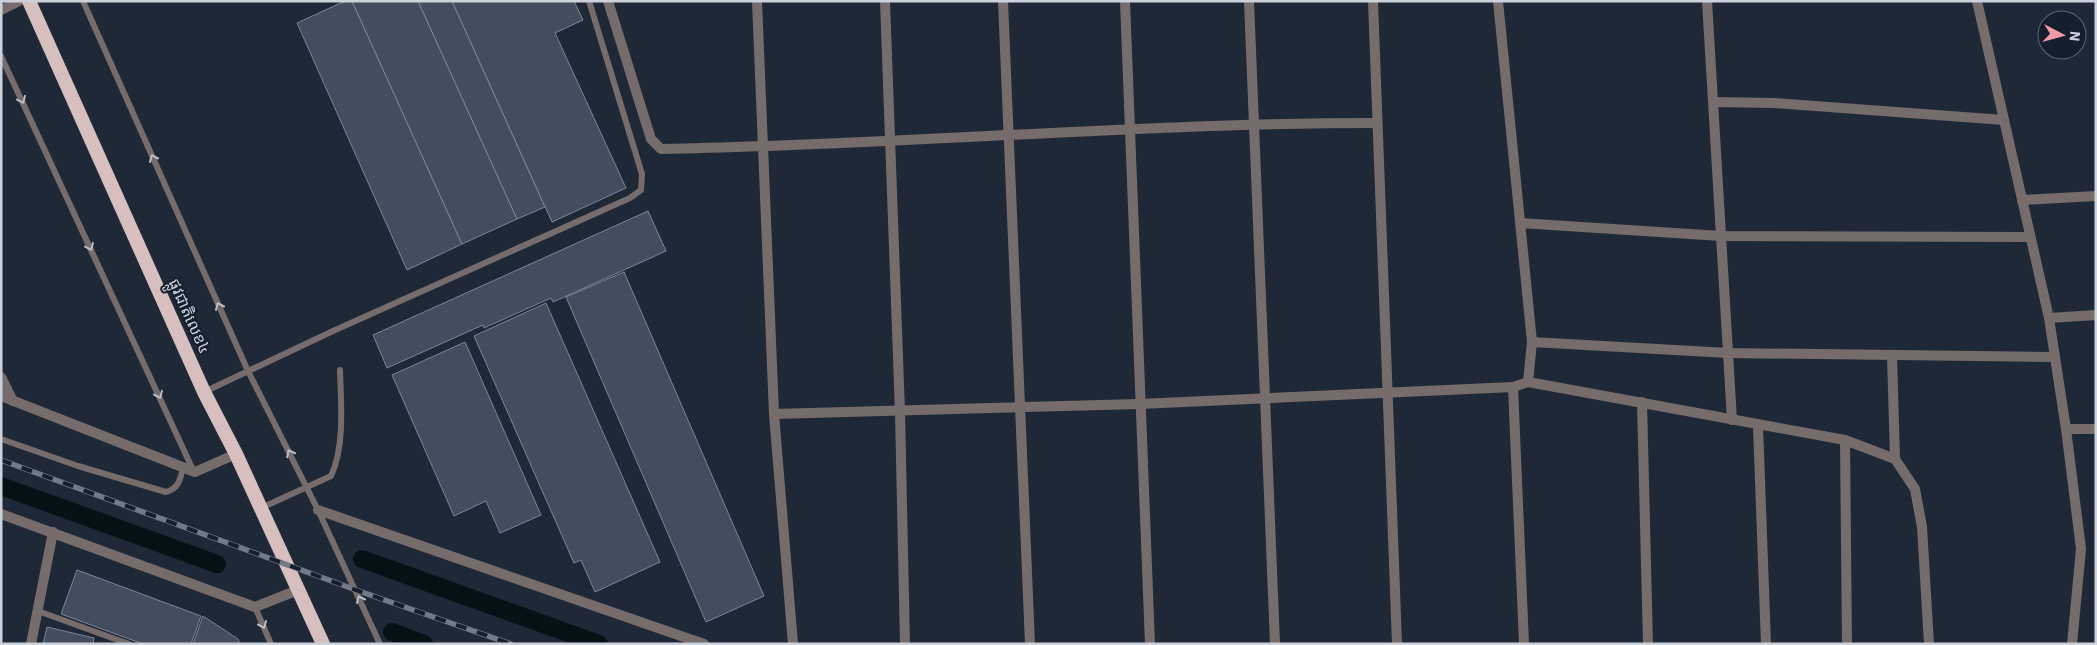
<svg xmlns="http://www.w3.org/2000/svg" width="2097" height="645" viewBox="0 0 2097 645" font-family="'IBM Plex Sans','Noto Sans Khmer',sans-serif">
  <rect width="100%" height="100%" fill="#1f2837"/>
  <g fill="none" stroke-linecap="round" stroke-linejoin="round">
    <g stroke="#041115" stroke-width="18">
      <polyline points="1,486 217,564"/>
      <polyline points="362,559 599,644"/>
      <polyline points="392,632 424,644"/>
    </g>
  </g>
  <g fill="#434d5e" stroke="#7b8699">
    <polygon points="345,1 352,1 462,244 407,270 297,23"/>
    <polygon points="352,1 418,1 517,219 462,244"/>
    <polygon points="418,1 452,1 545,207 517,219"/>
    <polygon points="452,1 574,1 583,20 555,33 626,188 552,222"/>
    <polygon points="648,211 666,251 553,302 551,298 484,328 483,325 387,368 373,335"/>
    <polygon points="624,272 764,596 706,622 566,297"/>
    <polygon points="546,303 660,562 595,592 581,560 574,563 474,336"/>
    <polygon points="465,342 541,515 500,533 486,501 454,516 392,375"/>
    <polygon points="77,570 201,616 191,644 143,644 61,614"/>
    <polygon points="203,616 238,639 240,644 193,644"/>
    <polygon points="47,627 94,638 93,644 43,644"/>
  </g>
  <g fill="none" stroke-linecap="round" stroke-linejoin="round">
    <g stroke="#776c6c" stroke-width="6">
      <polyline points="83,1 248,371 318,510 380,644"/>
      <polyline points="1,56 194,472"/>
      <polyline points="204,392 333,331 630,198 641,190 642,174 589,1"/>
      <path d="M1 439 78 466 166 492C179 488 180 480 183 468"/>
      <path d="M261 508 331 476C345 446 341 404 340 370"/>
      <polyline points="255,607 271,644"/>
      <polyline points="38,611 129,644"/>
    </g>
    <g stroke="#776c6c" stroke-width="10">
      <path d="M608 1 651 139 661 149C900 145 1138 123 1377 123"/>
      <polyline points="757,1 774,414 793,644"/>
      <polyline points="885,1 900,412 905,644"/>
      <polyline points="1003,1 1030,644"/>
      <polyline points="1125,1 1150,644"/>
      <polyline points="1249,1 1275,644"/>
      <polyline points="1373,1 1397,644"/>
      <polyline points="1498,1 1532,342 1528,382"/>
      <polyline points="1707,1 1732,420"/>
      <polyline points="1977,1 2049,318 2066,429 2081,549 2072,644"/>
      <polyline points="1,10 19,1"/>
      <polyline points="1713,102 1774,103 2004,120"/>
      <polyline points="2022,200 2096,196"/>
      <polyline points="1521,223 1721,236 2029,237"/>
      <polyline points="2049,318 2096,315"/>
      <polyline points="1532,342 1728,353 2054,357"/>
      <polyline points="1892,355 1895,459 1915,489 1922,527 1929,644"/>
      <polyline points="1,377 13,401"/>
      <polyline points="1513,387 1524,644"/>
      <polyline points="1,396 195,472 236,454"/>
      <polyline points="1642,402 1648,644"/>
      <polyline points="774,414 1139,404 1513,387 1528,382 1845,440 1895,459"/>
      <polyline points="1758,426 1766,644"/>
      <polyline points="2066,429 2096,429"/>
      <polyline points="1845,440 1847,644"/>
      <polyline points="318,510 704,644"/>
      <polyline points="1,514 255,607 298,590"/>
      <polyline points="31,644 53,532"/>
    </g>
    <polyline stroke="#d7bebf" stroke-width="14" points="29,1 204,392 236,454 323,644"/>
    <defs>
      <polyline id="rail" points="1,460 356,590 511,644"/>
    </defs>
    <use href="#rail" stroke="#727a86" stroke-width="5.5"/>
    <use href="#rail" stroke="#151e2d" stroke-width="4" stroke-dasharray="11" stroke-linecap="butt"/>
  </g>
  <defs><path id="oneway-chevron" d="M-2-3.5L2.5 0L-2 3.5" fill="none" stroke-width="1.6" stroke-linecap="round" stroke-linejoin="round" transform="scale(1.25)"/></defs>
  <g stroke="#babec6">
    <use href="#oneway-chevron" transform="translate(22 100) rotate(65)"/>
    <use href="#oneway-chevron" transform="translate(153 158) rotate(-114)"/>
    <use href="#oneway-chevron" transform="translate(90 247) rotate(65)"/>
    <use href="#oneway-chevron" transform="translate(219 306) rotate(-114)"/>
    <use href="#oneway-chevron" transform="translate(159 395) rotate(65)"/>
    <use href="#oneway-chevron" transform="translate(290 453) rotate(-117)"/>
    <use href="#oneway-chevron" transform="translate(360 599) rotate(-114)"/>
    <use href="#oneway-chevron" transform="translate(263 625) rotate(66)"/>
  </g>
  <g text-anchor="middle" stroke-width="4" stroke-linejoin="round" paint-order="stroke">
    <g font-size="16" fill="#cbd2dc" stroke="#151e2d">
      <text transform="translate(190 316) rotate(66)" y="6">ផ្លូវជាតិលេខ៤</text>
    </g>
  </g>
  <rect width="2097" height="645" fill="none" stroke="#cbd2dc" stroke-width="5"/>
  <g transform="translate(2062 35) rotate(96)"><circle r="24" fill="#151e2d" stroke="#5e6673"/>
  <path d="M0-4L9 19L0 12L-9 19Z" fill="#f39aa9"/>
  <text y="-8" font-size="14" font-weight="bold" text-anchor="middle" fill="#cbd2dc">N</text>
  </g>
</svg>
